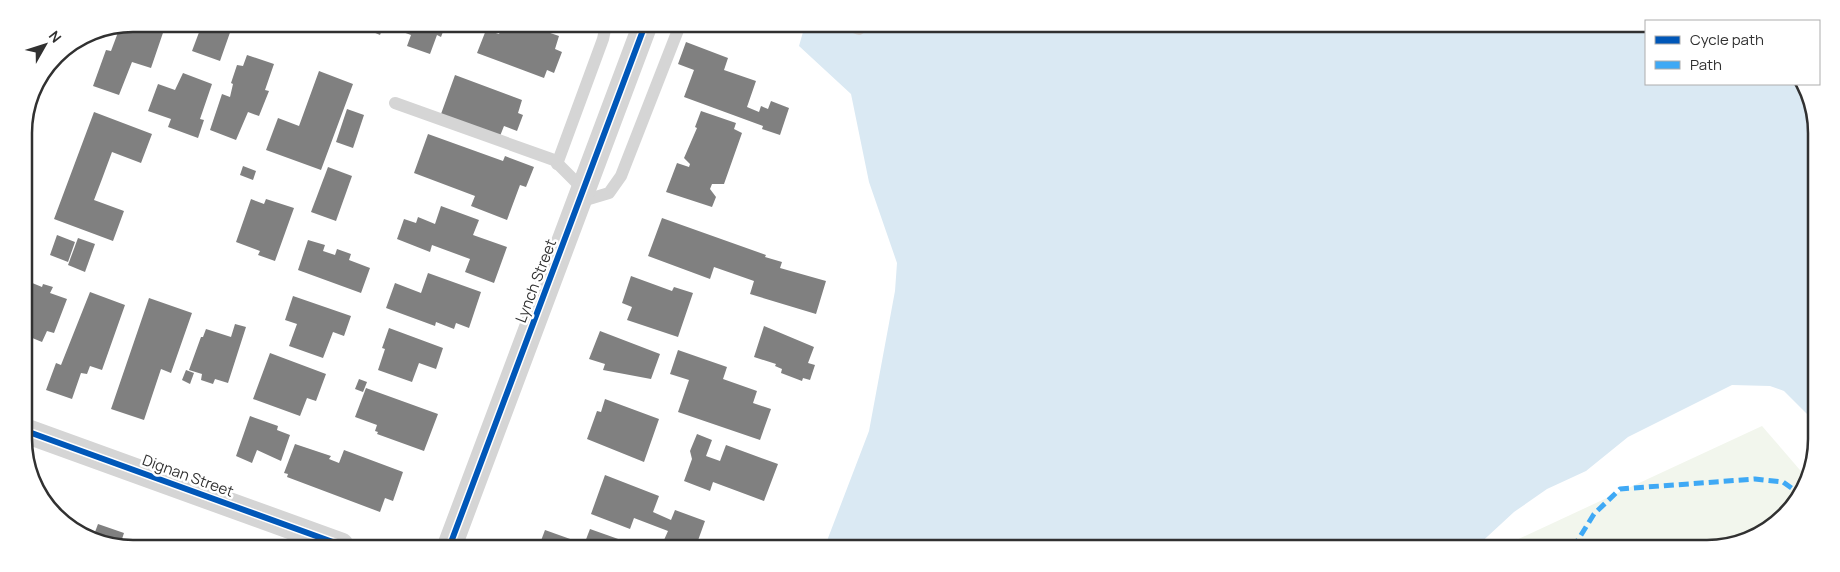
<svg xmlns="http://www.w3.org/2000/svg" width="1840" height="572" viewBox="0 0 1840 572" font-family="Manrope,sans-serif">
  <rect width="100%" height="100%" fill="#fff"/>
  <polygon fill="#f2f6ed" points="1762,426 1806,477 1779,521 1713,548 1499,548"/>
  <polygon fill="#dae9f3" points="805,25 1646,27 1646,84 1799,84 1814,113 1813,420 1784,391 1770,386 1732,385 1628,437 1586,471 1547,489 1514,512 1475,548 825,546 869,431 895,291 897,263 869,182 851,94 799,46"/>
  <g fill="#808080">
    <polygon points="134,24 166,24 151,68 132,62 119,95 93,86 106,50 111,51 120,27"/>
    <polygon points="195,24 233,24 220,61 192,51 201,27"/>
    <polygon points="376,24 384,24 380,35 373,32"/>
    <polygon points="390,24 446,24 441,37 437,35 430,54 407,46 411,35 389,27"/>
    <polygon points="503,25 527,25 559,36 555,49 562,52 554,73 547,70 544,78 477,53 486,30 499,34"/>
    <polygon points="686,42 728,58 724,70 756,81 747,107 759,112 761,106 768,109 771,101 789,108 780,135 762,129 763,126 684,97 694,70 678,64"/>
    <polygon points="247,55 274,64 265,90 269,91 259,116 248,112 236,140 210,130 222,94 230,97 233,84 231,83 237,65 243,66"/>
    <polygon points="319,71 353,84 321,170 266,150 278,118 299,126"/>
    <polygon points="183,73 212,84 200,119 204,120 198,138 168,127 171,119 148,111 158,84 175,90"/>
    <polygon points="455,75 522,100 518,113 523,115 517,131 504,126 500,136 441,114"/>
    <polygon points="347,109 364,115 353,148 336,142"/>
    <polygon points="701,111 736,123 734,129 742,133 724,184 712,184 710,189 716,197 712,207 666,192 677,163 689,167 690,164 684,158 697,128 695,127"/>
    <polygon points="94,112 152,134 141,163 112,152 102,179 94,200 124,211 113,241 54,219"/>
    <polygon points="428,134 503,161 505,156 534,167 526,187 520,185 507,220 471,206 475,196 414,173"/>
    <polygon points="24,142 32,145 24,167"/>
    <polygon points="243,166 256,171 253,180 240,175"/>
    <polygon points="328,167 352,176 336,221 311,212"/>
    <polygon points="251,199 264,204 266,199 294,208 275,261 258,255 260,251 236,242"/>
    <polygon points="441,206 479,220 473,235 507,247 494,283 465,272 470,259 432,245 430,252 397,239 404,219 416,223 418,217 435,224"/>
    <polygon points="662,218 766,255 765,257 782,262 780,268 826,281 816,314 750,294 754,281 714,267 710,279 648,256"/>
    <polygon points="57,235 75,242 68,262 50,255"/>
    <polygon points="78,238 95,244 85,272 68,265"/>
    <polygon points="308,240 325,245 323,251 335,255 337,249 351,254 349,260 370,268 361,293 298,270"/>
    <polygon points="428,273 481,292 469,328 456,323 454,329 436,322 435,326 386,308 395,283 421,293"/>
    <polygon points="631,276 672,291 674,287 693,293 678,337 627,320 632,307 622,303"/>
    <polygon points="25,280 42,287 43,284 53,287 50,293 67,299 54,333 47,331 42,342 25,335"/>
    <polygon points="90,292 125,305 102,370 90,366 87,374 81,373 72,399 46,390 56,363 61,365"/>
    <polygon points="293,296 351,316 344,336 333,332 323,358 289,346 297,324 285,320"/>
    <polygon points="149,298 192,313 171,373 161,369 144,420 111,409"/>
    <polygon points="235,324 246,327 228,383 215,379 213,384 201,380 202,374 189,370 201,337 203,337 206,329 231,337"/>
    <polygon points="764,326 814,347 808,363 815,365 810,380 803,378 802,381 781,373 782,369 775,366 776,364 754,357"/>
    <polygon points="389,328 443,348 436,369 419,363 412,382 378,370 385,349 382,348"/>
    <polygon points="600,331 660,354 651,379 603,370 605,364 589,359"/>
    <polygon points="678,350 727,367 723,379 757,391 753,403 771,409 760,440 678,412 689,380 670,374"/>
    <polygon points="270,353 326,374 316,401 307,398 300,416 253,399"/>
    <polygon points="186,370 194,373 190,384 182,380"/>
    <polygon points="359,379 367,382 363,392 355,389"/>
    <polygon points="366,388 438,414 424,451 377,434 378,432 375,431 377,425 355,417"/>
    <polygon points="605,399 659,419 644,462 587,439 597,411 601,412"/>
    <polygon points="250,416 278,426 277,430 290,435 281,461 257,450 252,463 236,456"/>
    <polygon points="697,434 712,440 706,456 720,461 726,445 778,464 764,501 713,482 710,491 684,481 692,459 690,451"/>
    <polygon points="295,444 331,456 329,459 339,463 344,450 403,472 393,501 385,498 380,512 287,477 288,474 284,473"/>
    <polygon points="605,475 659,496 653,512 671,520 675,510 705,521 696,546 679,546 664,540 668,531 634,518 630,529 591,514"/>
    <polygon points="98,524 124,533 120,545 106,545 81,530 82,527 95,532"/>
    <polygon points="590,529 621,540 618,546 595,546 585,542"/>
    <polygon points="545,530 587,545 587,546 539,546"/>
  </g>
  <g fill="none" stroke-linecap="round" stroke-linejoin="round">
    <g stroke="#d5d5d5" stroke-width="12">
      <polyline points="849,25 859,29"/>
      <polyline points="395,103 554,160 583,189"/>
      <polyline points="557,164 603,39 606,25"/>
      <polyline points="579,202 609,193 621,176 678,30"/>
    </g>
    <g stroke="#d5d5d5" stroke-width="25">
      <polyline points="26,431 341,545"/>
      <polyline points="450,545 645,25"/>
    </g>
    <polyline stroke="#3fa9f5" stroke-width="5" stroke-dasharray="10 5" stroke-linecap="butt" points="1573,548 1594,514 1620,489 1755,479 1783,482 1797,492"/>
    <defs>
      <g id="cycleway">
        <polyline points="26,431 341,545"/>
        <polyline points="450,545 645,25"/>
      </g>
    </defs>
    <use href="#cycleway" stroke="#fff" stroke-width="9"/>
    <use href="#cycleway" stroke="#0057b8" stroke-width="6"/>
  </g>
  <g text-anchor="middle" stroke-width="5" stroke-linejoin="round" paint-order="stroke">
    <g font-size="15" fill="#313131" stroke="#fff">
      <text transform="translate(536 281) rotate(-69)" y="5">Lynch Street</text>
      <text transform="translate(188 476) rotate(20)" y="5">Dignan Street</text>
    </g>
  </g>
  <path d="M0 0H1840V572H0ZM133 32H1707A101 101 0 0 1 1808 133V439A101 101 0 0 1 1707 540H133A101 101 0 0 1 32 439V133A101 101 0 0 1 133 32Z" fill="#fff" fill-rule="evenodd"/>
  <path fill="none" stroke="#313131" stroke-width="2.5" d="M133 32H1707A101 101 0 0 1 1808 133V439A101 101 0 0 1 1707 540H133A101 101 0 0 1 32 439V133A101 101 0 0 1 133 32Z"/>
  <rect x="1645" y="20" width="175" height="65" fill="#ffffff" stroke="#adadad"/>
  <rect x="1655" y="36" width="25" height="8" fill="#0057b8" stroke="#adadad"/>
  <text x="1690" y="45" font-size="15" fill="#313131">Cycle path</text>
  <rect x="1655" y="61" width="25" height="8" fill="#3fa9f5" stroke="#adadad"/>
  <text x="1690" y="70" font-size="15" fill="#313131">Path</text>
  <g transform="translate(45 45) rotate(51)" stroke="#ffffff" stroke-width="4" paint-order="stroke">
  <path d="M0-4L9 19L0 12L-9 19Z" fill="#313131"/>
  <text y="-8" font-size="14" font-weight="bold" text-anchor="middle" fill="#313131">N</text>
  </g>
</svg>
